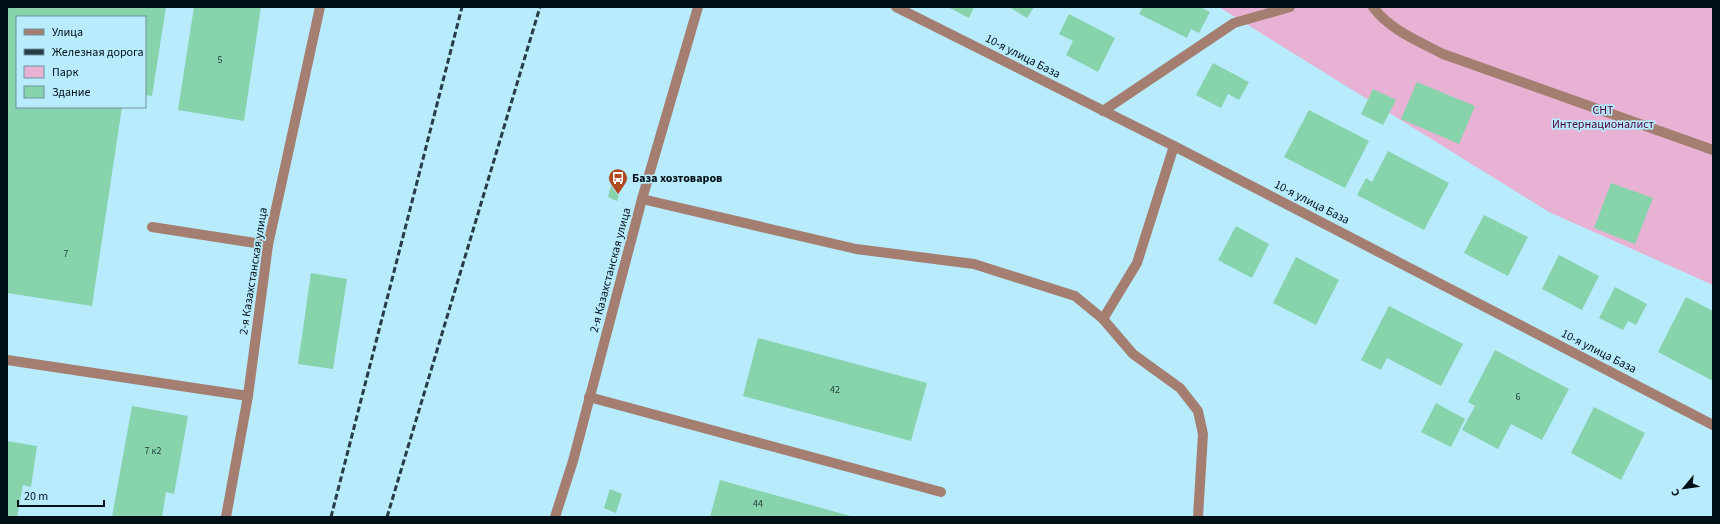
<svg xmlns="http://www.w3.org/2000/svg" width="1720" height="524" viewBox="0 0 1720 524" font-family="'Source Sans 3',sans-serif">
  <rect width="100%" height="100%" fill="#b8ebfc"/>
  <polygon fill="#e7b2d3" points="1219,7 1713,7 1713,285 1549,212"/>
  <g fill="#87d3ac">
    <polygon points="7,7 166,7 152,96 145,95 145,17 17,17 17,107 122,107 92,306 7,293"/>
    <polygon points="194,7 261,7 244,121 178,110"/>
    <polygon points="948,7 974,7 969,18"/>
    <polygon points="1009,7 1034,7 1027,18"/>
    <polygon points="1143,7 1200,7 1210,12 1199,33 1191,29 1187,38 1139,14"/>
    <polygon points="1069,14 1115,38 1098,72 1066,55 1073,41 1059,34"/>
    <polygon points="1213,63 1249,82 1239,100 1228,94 1221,108 1196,95"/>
    <polygon points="1417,82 1475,106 1459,144 1401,119"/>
    <polygon points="1373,89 1396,100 1383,125 1361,114"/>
    <polygon points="1309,110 1369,141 1345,188 1284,157"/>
    <polygon points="1388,151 1449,183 1424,230 1357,195 1366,178 1372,182"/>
    <polygon points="612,182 622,186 617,201 608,197"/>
    <polygon points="1611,183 1653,198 1635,244 1594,228"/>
    <polygon points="1484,215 1528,237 1508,276 1464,253"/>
    <polygon points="1236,226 1269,244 1252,278 1218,260"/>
    <polygon points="1559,255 1599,276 1582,310 1542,289"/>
    <polygon points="1296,257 1339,280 1316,325 1273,303"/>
    <polygon points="311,273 347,279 333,369 298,364"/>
    <polygon points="1615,287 1647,304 1636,325 1628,321 1623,330 1599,318"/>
    <polygon points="1686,297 1713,311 1713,381 1658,352"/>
    <polygon points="1389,306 1463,344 1441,386 1387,358 1381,370 1361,360"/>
    <polygon points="758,338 927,383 911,441 743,396"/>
    <polygon points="1495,350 1569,389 1542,440 1511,424 1498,449 1462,430 1475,406 1468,402"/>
    <polygon points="1436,403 1465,419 1451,447 1421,432"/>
    <polygon points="132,406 188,416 174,494 166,492 162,517 112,517"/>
    <polygon points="1594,407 1645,433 1621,480 1571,453"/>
    <polygon points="7,441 37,446 31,487 23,485 17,517 7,517"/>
    <polygon points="720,480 854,517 710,517"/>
    <polygon points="610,489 622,494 616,513 604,508"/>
  </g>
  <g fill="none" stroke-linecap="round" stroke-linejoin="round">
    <g stroke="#a47e70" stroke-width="10">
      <path d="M1373 7C1390 30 1418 41 1443 54L1713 150"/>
      <polyline points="1103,111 1234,23 1290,7"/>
      <polyline points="642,199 856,249 974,264 1075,296 1103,319 1133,354 1180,388 1198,411 1203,434 1198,517"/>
      <polyline points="152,227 268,245"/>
      <polyline points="1103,319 1137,263 1174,146"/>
      <polyline points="589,397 941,492"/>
    </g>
    <g stroke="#a47e70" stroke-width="10">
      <polyline points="896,7 1174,146 1713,425"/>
      <polyline points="7,360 248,396"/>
      <polyline points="226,517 248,396 268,245 320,7"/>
    </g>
    <polyline stroke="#a47e70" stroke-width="10" points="555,517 573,461 642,199 698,7"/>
    <g stroke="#263d45" stroke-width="3" stroke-dasharray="6 3" stroke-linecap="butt">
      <polyline points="331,517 462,7"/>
      <polyline points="387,517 540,7"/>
    </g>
  </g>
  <defs>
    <symbol id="bus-pin" viewBox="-11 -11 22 30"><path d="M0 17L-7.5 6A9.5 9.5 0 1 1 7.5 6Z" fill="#b14a20" stroke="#b8ebfc"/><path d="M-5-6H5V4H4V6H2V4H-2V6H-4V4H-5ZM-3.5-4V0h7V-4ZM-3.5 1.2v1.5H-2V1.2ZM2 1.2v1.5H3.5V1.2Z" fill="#fff"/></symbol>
  </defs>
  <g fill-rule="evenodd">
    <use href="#bus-pin" x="607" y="167" width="22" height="30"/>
  </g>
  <g text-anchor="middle" stroke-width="3.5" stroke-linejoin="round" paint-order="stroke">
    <g font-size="10" fill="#22413c">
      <text x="220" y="63">5</text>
      <text x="66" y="257">7</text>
      <text x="835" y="393">42</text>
      <text x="1518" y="400">6</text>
      <text x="153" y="454">7 к2</text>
      <text x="758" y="507">44</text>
    </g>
    <g font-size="12" fill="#011016" stroke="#b8ebfc">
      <text transform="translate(1023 56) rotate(27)" y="4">10-я улица База</text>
      <text transform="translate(1312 202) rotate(27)" y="4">10-я улица База</text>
      <text transform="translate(610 270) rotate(-75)" y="4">2-я Казахстанская улица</text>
      <text transform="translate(253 271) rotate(-81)" y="4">2-я Казахстанская улица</text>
      <text transform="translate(1599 351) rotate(27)" y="4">10-я улица База</text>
    </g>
    <g font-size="12" fill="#4b053a" stroke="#b8ebfc">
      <text x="1603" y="114">СНТ<tspan x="1603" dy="14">Интернационалист</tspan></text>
    </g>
    <g font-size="12" font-weight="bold" fill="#011016" stroke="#b8ebfc" text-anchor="start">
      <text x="632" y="182">База хозтоваров</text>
    </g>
  </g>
  <rect width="1720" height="524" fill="none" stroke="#011016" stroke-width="16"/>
  <rect x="16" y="16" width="130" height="92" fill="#b8ebfc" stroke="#6f93a0"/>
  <rect x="24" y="29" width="20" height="6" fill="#a47e70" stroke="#6f93a0"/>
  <text x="52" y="36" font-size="12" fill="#011016">Улица</text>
  <rect x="24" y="49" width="20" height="6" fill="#263d45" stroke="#6f93a0"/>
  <text x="52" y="56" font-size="12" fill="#011016">Железная дорога</text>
  <rect x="24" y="66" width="20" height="12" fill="#e7b2d3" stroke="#6f93a0"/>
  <text x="52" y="76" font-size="12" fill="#011016">Парк</text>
  <rect x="24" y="86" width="20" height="12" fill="#87d3ac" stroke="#6f93a0"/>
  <text x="52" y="96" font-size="12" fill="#011016">Здание</text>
  <g transform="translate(1684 488) rotate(241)" stroke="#b8ebfc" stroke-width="3" paint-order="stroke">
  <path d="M0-3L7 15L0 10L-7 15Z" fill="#011016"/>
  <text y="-6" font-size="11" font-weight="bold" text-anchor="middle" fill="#011016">С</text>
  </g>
  <path d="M18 500v6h86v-6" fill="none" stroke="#011016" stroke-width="2"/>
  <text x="24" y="500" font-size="12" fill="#011016" stroke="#b8ebfc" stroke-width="3" paint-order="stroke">20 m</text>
</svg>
